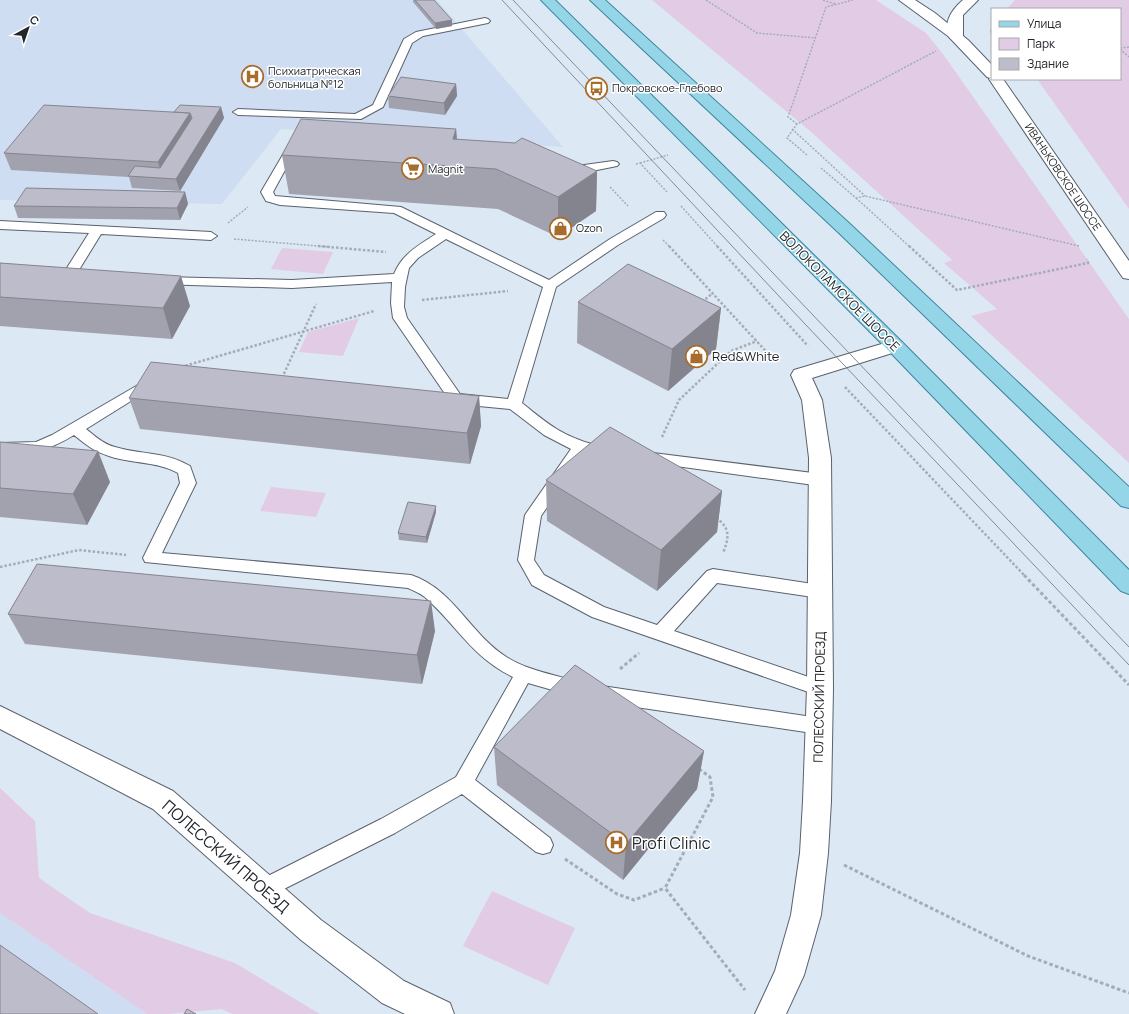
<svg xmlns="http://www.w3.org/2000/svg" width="1129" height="1014" viewBox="0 0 1129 1014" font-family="Manrope,sans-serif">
  <rect width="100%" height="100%" fill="#dde8f5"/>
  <g fill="#ceddf1">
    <polygon points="0,0 437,0 563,147 281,129 222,204 0,200"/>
    <polygon points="0,913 147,1014 0,1014"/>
  </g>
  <g fill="#e2cce5">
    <polygon points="652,0 876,0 926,33 943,54 1129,319 1129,463 971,316 997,309 944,263 952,260 810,131"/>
    <polygon points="1015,0 1129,0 1129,209 1037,79 1120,79 1120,9 1007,9"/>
    <polygon points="282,248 333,252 323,274 271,269"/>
    <polygon points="359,318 343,356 299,352 308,332"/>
    <polygon points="271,487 326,493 316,517 260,511"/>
    <polygon points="0,788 35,821 39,878 90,913 235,963 320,1014 233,1014 221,1009 169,1014 147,1014 0,913"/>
    <polygon points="492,891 575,928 548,985 463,946"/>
  </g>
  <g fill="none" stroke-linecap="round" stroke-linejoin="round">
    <defs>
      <g id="service">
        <polygon points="485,18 488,19 490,21 488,23 423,36 412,43 383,107 361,119 238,115 233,112 238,109 355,114 373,105 404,39 416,32"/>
        <path d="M296 143 302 146 296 150 273 192 275 196 401 207 549 280 610 239 656 212H664L666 215 664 218 618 245 556 287 522 403C548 424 562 436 595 445L598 449 595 453H584L541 516 534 560 544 575 604 607 657 625 707 571 713 569 826 586 829 591 826 596 820 598 717 583 674 631 826 683 829 688 826 693 820 696 592 617 532 585 518 560 525 515 571 449 544 435 510 409 458 404 450 401 393 318 391 303 392 282 292 288 157 284 155 281 162 277 292 280 394 274C402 254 419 245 436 234L394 213 280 205 266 201 261 192 288 146ZM446 239 543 287 508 399 460 394 407 318 404 307 405 287 409 268 418 258Z"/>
        <polygon points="613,161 617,162 619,164 617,166 577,174 564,171 562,169 568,166 577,166"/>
        <polygon points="0,221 211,232 217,236 211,240 101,234 74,278 69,279 49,276 48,273 54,269 65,271 89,233 0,229"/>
        <path d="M150 378 155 380 157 383 155 386 86 429C95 436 103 444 115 447 142 455 164 451 190 466L196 483 162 553 411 575C454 589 471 636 508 658 531 672 559 675 583 684L586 689 583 694 577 697 528 683 475 780 550 838 553 845 550 852 543 854 536 852 462 794 395 833 272 895 265 898 258 895 255 888 258 881 381 819 456 777 513 677C472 657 458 627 427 599 422 594 414 591 408 588L145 562 143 558 180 483 178 473C157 461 132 464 109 456 95 452 85 444 74 435 48 451 30 455 0 453V443L36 442 52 435Z"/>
        <polygon points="645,452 821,474 827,476 829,480 827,484 821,486 640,461 637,457 640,453"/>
        <polygon points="602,686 819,718 826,720 828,726 826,732 819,734 602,702 595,699 593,694 595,689"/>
      </g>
      <g id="minor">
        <path d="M963 0H978L963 15V36L961 39H951C941 25 952 9 963 0Z"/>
        <polygon points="895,340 902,342 905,346 902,350 812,378 822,400 831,458 833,688 831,801 828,853 821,915 804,975 786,1014 755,1014 775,971 791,915 800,853 803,801 807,688 809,458 802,400 791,375 794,370"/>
        <polygon points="0,706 173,791 321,920 404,981 450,1003 454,1014 405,1014 382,1003 301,940 153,809 0,729"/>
      </g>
      <polygon id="tertiary" points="899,0 915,0 935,13 968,40 992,65 992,79 1003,79 1129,261 1129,279 1123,278 989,79 990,78 987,77 948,36"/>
      <g id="primary">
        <polygon points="541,0 555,0 902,342 1129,570 1129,594 1121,591 888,350"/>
        <polygon points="590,0 605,0 850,224 1129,487 1129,508 1121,506 838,232"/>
      </g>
    </defs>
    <use href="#service" stroke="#59626d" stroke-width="2"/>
    <use href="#minor" stroke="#59626d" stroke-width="2"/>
    <use href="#tertiary" stroke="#59626d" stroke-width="2"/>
    <use href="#primary" stroke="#3d869c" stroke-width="2"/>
    <g stroke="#a4adb7" stroke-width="1.5" stroke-dasharray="2 1.5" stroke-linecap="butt">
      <polyline points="706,0 757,33 816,38"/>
      <polyline points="823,0 835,4"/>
      <polyline points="1120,48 1129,47"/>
      <polyline points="1120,49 1129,57"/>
      <polyline points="797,124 788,117 826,7 853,0"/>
      <polyline points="792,129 865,196"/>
      <polyline points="807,155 787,138 797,124 936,51"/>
      <polyline points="640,163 668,155"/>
      <polyline points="636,164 640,163 667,192"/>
      <polyline points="821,168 856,198 865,196 1079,246"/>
      <polyline points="610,187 628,206"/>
      <polyline points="856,198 910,247"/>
      <polyline points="681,206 718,247"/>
      <polyline points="228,223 248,207"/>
      <polyline points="234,239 330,247"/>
      <polyline points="663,240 670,247"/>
    </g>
    <g stroke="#a4adb7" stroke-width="2.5" stroke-dasharray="2.5 2" stroke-linecap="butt">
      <polyline points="318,246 386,252"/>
      <polyline points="669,246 773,359"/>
      <polyline points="717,246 808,346"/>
      <polyline points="909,246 957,290 1088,263 1087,259"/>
      <polyline points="422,300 508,291"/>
      <polyline points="702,302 713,293"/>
      <polyline points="181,367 374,311"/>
      <polyline points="282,378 316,304"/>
      <polyline points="845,387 1025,576"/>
      <polyline points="662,437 679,400 731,351 757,341"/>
      <path d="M716 518C731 528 729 538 723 553"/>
      <polyline points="0,567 79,550 126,555"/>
    </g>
    <g stroke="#a4adb7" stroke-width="3" stroke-dasharray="3.5 2.5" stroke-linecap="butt">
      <polyline points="1024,575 1129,685"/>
      <polyline points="620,669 639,653"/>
      <polyline points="699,769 710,777 713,797 665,888 745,990"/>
      <polyline points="565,859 617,894 634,900 665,888"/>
      <polyline points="844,865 1028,956 1129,993"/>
    </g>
    <use href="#service" fill="#fff" fill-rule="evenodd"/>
    <use href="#minor" fill="#fff" fill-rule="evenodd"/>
    <use href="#tertiary" fill="#fff" fill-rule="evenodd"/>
    <use href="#primary" fill="#94d6e8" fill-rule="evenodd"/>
    <g stroke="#838b94" stroke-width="1">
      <polyline points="502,0 805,324 1129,665"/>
      <polyline points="513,0 1129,647"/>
    </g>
  </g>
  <g fill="#a2a2af">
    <polygon points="413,0 434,0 452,26 436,29 413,2"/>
    <polygon points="992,25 992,34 990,32"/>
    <polygon points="456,84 457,96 445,115 389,108 388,96"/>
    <polygon points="221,107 224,118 180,191 132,188 129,177 11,170 4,153 174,112"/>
    <polygon points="456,129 457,139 597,171 596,211 558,237 498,209 289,194 282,155"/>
    <polygon points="185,192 188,204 180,220 18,218 14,206"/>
    <polygon points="0,263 190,306 172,339 0,326"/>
    <polygon points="578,302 721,308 716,349 668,391 577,343"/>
    <polygon points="479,396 481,426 470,464 140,429 129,398"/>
    <polygon points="0,442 110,482 87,525 0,517"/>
    <polygon points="546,480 722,491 717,532 657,591 547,521"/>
    <polygon points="436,512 427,543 399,540 398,533"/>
    <polygon points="8,614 435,631 422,684 25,644"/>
    <polygon points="494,747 704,751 697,789 623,880 497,785"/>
  </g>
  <g fill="#84848e">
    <polygon points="452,20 452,26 436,29 435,23"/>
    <polygon points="456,84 457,96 445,115 444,103"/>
    <polygon points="221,107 224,118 180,191 176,179"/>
    <polygon points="190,113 194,130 163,179 158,162"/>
    <polygon points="456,129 459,167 453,139"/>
    <polygon points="597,171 596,211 558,237 558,197"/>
    <polygon points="185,192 188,204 180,220 177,208"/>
    <polygon points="181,276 190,306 172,339 163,308"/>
    <polygon points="721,308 716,349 668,391 672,349"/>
    <polygon points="479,396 481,426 470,464 467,433"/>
    <polygon points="98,451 110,482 87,525 73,494"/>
    <polygon points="722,491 717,532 657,591 661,550"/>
    <polygon points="436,506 436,512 427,543 426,537"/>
    <polygon points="431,601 435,631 422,684 417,655"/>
    <polygon points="704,751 697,789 623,880 626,844"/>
  </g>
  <g fill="#bcbccb" stroke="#84848e">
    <polygon points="415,0 434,0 452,20 435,23"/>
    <polygon points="401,77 456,84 444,103 388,96"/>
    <polygon points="44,105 190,113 158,162 4,153"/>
    <polygon points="180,105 221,107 176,179 128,176 135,166 160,168 192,118 190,113 174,112"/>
    <polygon points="301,119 456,129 453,139 515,143 522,138 597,171 558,197 496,169 282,155"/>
    <polygon points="26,188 185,192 177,208 14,206"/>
    <polygon points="0,263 181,276 163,308 0,297"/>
    <polygon points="628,264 721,308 672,349 578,302"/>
    <polygon points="151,362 479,396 467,433 129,398"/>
    <polygon points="610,427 722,491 661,550 546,480"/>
    <polygon points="0,442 98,451 73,494 0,488"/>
    <polygon points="408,502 436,506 426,537 398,533"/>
    <polygon points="37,564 431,601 417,655 8,614"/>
    <polygon points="575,665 704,751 626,844 494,747"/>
    <polygon points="0,945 98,1014 0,1014"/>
    <polygon points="187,1009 196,1014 184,1014"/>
  </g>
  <defs>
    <symbol id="hospital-ring" viewBox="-11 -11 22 22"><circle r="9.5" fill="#fff" stroke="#a66d2c" stroke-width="1.5"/><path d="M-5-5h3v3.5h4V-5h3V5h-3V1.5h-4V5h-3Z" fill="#a66d2c"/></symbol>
    <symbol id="bus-ring" viewBox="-11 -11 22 22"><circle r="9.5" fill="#fff" stroke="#a66d2c" stroke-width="1.5"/><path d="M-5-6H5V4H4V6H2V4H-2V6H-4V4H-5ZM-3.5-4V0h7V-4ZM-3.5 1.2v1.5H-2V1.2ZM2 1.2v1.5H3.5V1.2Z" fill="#a66d2c"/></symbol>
    <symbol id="supermarket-ring" viewBox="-11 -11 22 22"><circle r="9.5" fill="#fff" stroke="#a66d2c" stroke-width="1.5"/><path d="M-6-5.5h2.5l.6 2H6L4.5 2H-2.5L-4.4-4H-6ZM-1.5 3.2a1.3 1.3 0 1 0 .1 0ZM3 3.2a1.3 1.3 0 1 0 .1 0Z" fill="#a66d2c"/></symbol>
    <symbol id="shop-ring" viewBox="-11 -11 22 22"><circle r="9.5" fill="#fff" stroke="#a66d2c" stroke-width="1.5"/><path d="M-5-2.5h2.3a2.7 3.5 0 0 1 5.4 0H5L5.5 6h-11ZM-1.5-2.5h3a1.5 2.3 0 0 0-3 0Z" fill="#a66d2c"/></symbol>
  </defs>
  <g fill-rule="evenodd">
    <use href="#hospital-ring" x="240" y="64" width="25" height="25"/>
    <use href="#bus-ring" x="584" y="76" width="25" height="25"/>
    <use href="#supermarket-ring" x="400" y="156" width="25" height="25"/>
    <use href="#shop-ring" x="548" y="216" width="25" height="25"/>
    <use href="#shop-ring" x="684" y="344" width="25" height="25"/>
    <use href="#hospital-ring" x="604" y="830" width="25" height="25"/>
  </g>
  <g text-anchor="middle" stroke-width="3" stroke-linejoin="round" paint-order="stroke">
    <g font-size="11" fill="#22262b" stroke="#fff" text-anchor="start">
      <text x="268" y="75">Психиатрическая<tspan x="268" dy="13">больница №12</tspan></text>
      <text x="612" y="92">Покровское-Глебово</text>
      <text x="428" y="173">Magnit</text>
      <text x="576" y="232">Ozon</text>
    </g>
    <g font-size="11" fill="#22262b" stroke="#fff">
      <text transform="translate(1063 177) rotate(56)" y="4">ИВАНЬКОВСКОЕ ШОССЕ</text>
    </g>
    <g font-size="13" fill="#22262b" stroke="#fff">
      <text transform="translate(840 291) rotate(45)" y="5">ВОЛОКОЛАМСКОЕ ШОССЕ</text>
      <text transform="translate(819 697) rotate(-89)" y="5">ПОЛЕССКИЙ ПРОЕЗД</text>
    </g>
    <g font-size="13" fill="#22262b" stroke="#fff" text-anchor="start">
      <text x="712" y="361">Red&amp;White</text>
    </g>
    <g font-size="16" fill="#22262b" stroke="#fff" text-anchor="start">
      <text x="632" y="849">Profi Clinic</text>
    </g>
    <g font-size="16" fill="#22262b" stroke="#fff">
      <text transform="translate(226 856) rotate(41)" y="6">ПОЛЕССКИЙ ПРОЕЗД</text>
    </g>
  </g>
  <rect x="991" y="8" width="130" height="72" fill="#ffffff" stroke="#a7a8aa"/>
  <rect x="999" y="21" width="20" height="6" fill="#94d6e8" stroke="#a7a8aa"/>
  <text x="1027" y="28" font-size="12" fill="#22262b">Улица</text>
  <rect x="999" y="38" width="20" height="12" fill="#e2cce5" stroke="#a7a8aa"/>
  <text x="1027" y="48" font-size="12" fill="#22262b">Парк</text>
  <rect x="999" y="58" width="20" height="12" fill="#bcbccb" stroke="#a7a8aa"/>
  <text x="1027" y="68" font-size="12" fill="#22262b">Здание</text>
  <g transform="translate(28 28) rotate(40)" stroke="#ffffff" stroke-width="3" paint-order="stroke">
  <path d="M0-3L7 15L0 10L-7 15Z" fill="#22262b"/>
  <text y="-6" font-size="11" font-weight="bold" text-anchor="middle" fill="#22262b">С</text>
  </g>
</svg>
